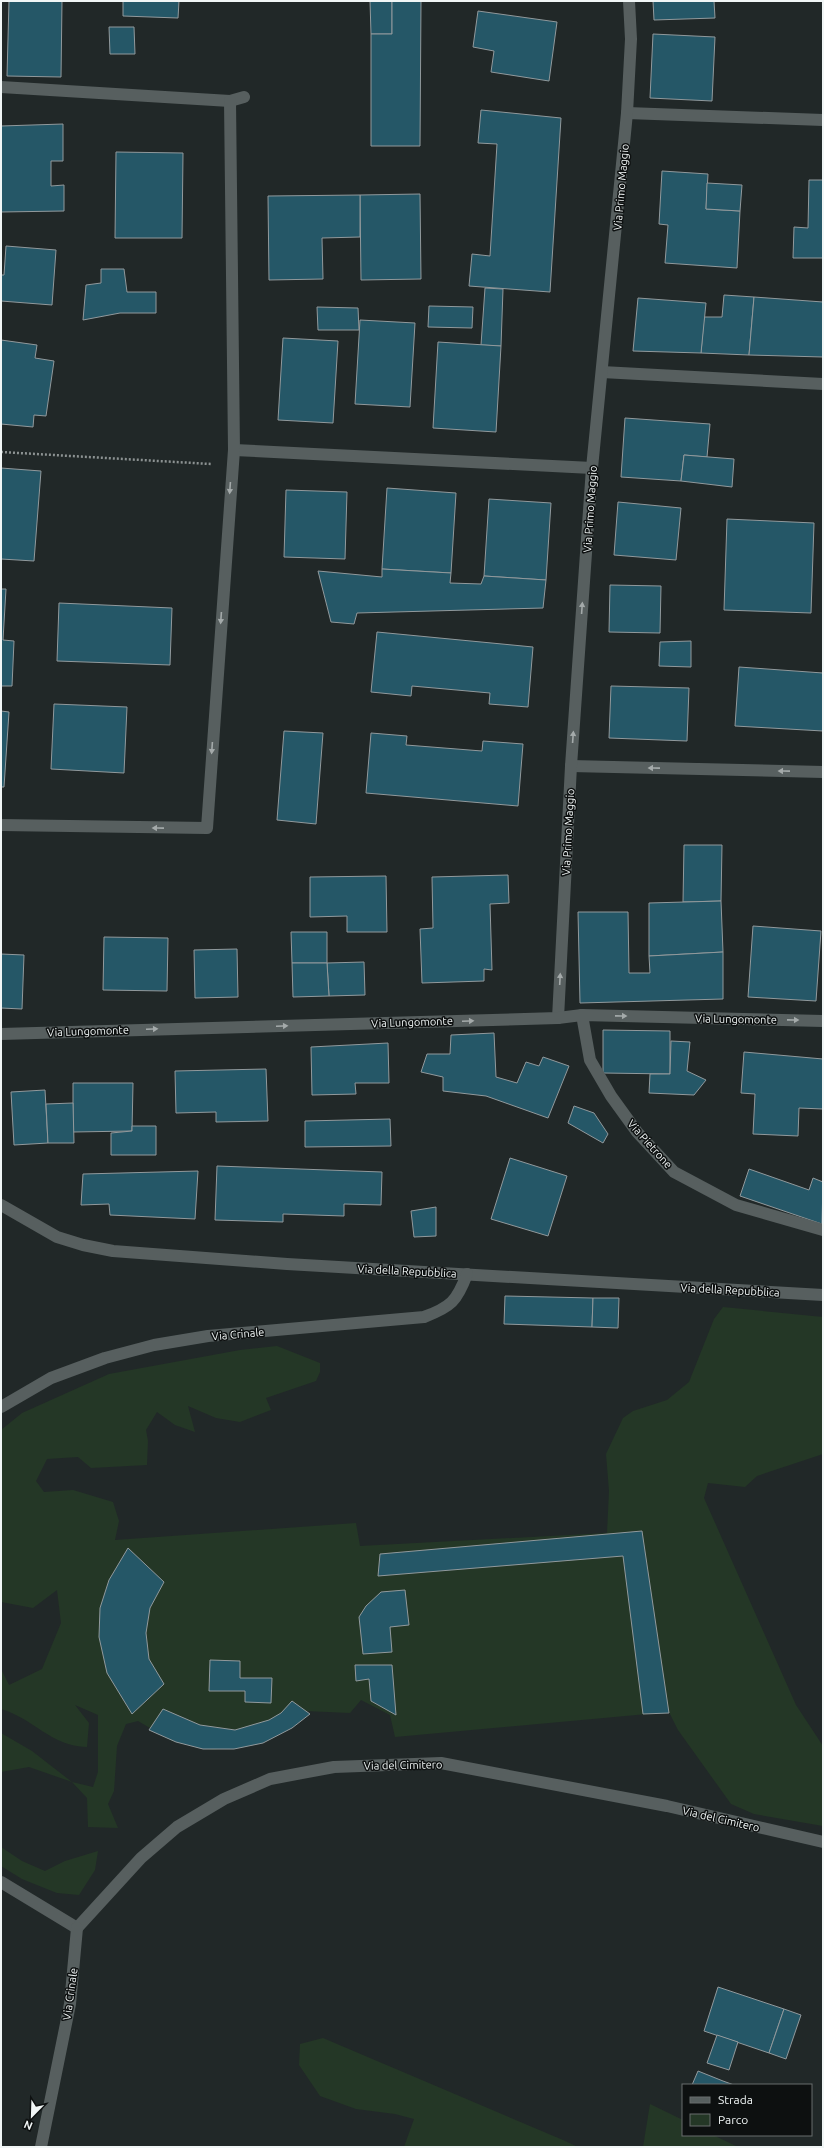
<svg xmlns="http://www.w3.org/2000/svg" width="824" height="2148" viewBox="0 0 824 2148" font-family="Ubuntu,sans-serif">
  <rect width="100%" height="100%" fill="#212828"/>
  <g fill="#243726">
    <path d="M723 1307 823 1317V1454L757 1476 745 1487 708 1483 704 1498 796 1705 823 1746V1826L754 1814 731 1804 678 1730 669 1712 395 1737 390 1715 361 1700 350 1713 305 1711 261 1742 213 1750 172 1741 138 1721 126 1724 117 1746 114 1791 108 1804 118 1828 88 1827 87 1798 72 1782 29 1767 1 1772V1733L32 1751 72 1782 93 1787 98 1772V1715L75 1705 89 1723 87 1747C50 1746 35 1719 1 1709V1669L9 1685 42 1669 61 1623 57 1590 33 1608 1 1602V1430L22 1413 109 1374 240 1350 277 1346 320 1363V1372L316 1381 266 1398 271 1410 240 1422 216 1418 188 1406 195 1432 175 1425 157 1412 146 1430 148 1441 147 1465 91 1468 78 1457 47 1459 36 1481 44 1492 73 1490 113 1502 119 1521 115 1540 356 1523 360 1546 607 1533 609 1491 606 1454 623 1418 633 1411 667 1400 689 1382 714 1319Z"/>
    <polygon points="1,1847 22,1861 45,1871 65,1861 98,1851 95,1870 79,1895 57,1893 22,1879 1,1866"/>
    <polygon points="323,2038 563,2140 578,2147 404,2147 414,2119 395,2114 356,2109 320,2096 299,2065 300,2044"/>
    <polygon points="650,2104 683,2120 683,2135 713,2135 736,2146 643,2147"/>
  </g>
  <g fill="#255767" stroke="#91999c">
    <polygon points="9,1 62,1 61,77 7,76"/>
    <polygon points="123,1 179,1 178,18 123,16"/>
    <polygon points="370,1 392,1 392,34 371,34"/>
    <polygon points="392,1 421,1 420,146 371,146 371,34 392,34"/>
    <polygon points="653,1 714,1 715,18 654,20"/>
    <polygon points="478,11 557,22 549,81 491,72 494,51 473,47"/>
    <polygon points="109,27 134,27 135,54 110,54"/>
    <polygon points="653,34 715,37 712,101 650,98"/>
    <polygon points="481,110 561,118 550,292 469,286 472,254 490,256 497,144 478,143"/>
    <polygon points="63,124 63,161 51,161 51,186 64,185 64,211 1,212 1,126"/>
    <polygon points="116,152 183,153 182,238 115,238"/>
    <polygon points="662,171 708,174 706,209 740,211 737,268 665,263 668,225 659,224"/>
    <polygon points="809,180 823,180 823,258 793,258 794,227 808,228"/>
    <polygon points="707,183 742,185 740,211 706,209"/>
    <polygon points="420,194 421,279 361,280 360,195"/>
    <polygon points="360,195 360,237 322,238 323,279 269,280 268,196"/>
    <polygon points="6,246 56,250 52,305 1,301 1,275 4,275"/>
    <polygon points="101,269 124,269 127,292 156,292 156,313 120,313 83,320 86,285 101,283"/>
    <polygon points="485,288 503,289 501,346 481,345"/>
    <polygon points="724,295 754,297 749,355 701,353 704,317 722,317"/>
    <polygon points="754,297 823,302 823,357 749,355"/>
    <polygon points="638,298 706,303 701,353 633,351"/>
    <polygon points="429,306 473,307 472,328 428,327"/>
    <polygon points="317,307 358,308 359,330 318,330"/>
    <polygon points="360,320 415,323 410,407 355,404"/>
    <polygon points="283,338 338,341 333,423 278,420"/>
    <polygon points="1,340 37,345 35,358 54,361 46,416 34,415 33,427 1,424"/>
    <polygon points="438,342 501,346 496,432 433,428"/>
    <polygon points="625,418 710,424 707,457 684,455 681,481 621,477"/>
    <polygon points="684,455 734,459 732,487 681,481"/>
    <polygon points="1,468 41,471 34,561 1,559"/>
    <polygon points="387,488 456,493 451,573 382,569"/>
    <polygon points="286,490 347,492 345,559 284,557"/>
    <polygon points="489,499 551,503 546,580 484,576"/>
    <polygon points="618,502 681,508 676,560 614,555"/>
    <polygon points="727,519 814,523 811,613 724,610"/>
    <polygon points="382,569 451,573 450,583 481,584 484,576 546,580 543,608 357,613 354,624 331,622 318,571 382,577"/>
    <polygon points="610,585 661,586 660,633 609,632"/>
    <polygon points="1,589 6,589 3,640 14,641 12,686 1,686"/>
    <polygon points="59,603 172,608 170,665 57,661"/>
    <polygon points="377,632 533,647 528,707 489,704 490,693 412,686 411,696 371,692"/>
    <polygon points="691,641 691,667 659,666 660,642"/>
    <polygon points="739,667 823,673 823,731 735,726"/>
    <polygon points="611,686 689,688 687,741 609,738"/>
    <polygon points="54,704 127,707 124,773 51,769"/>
    <polygon points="1,711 9,712 4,787 1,787"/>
    <polygon points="284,731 323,733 316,824 277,820"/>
    <polygon points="371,733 407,736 406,745 482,751 483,741 523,744 518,806 366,793"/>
    <polygon points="684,845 722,845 721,901 683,902"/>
    <polygon points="508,875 509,903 490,904 492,970 484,969 484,981 422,983 420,929 433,928 432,877"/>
    <polygon points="386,876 387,932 347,932 347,916 310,917 310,877"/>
    <polygon points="721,901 723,952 649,956 649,903"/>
    <polygon points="578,912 628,912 629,973 650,973 649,956 723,952 723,999 580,1003"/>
    <polygon points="753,926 821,931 816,1001 748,997"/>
    <polygon points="291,932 327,932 327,963 292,963"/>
    <polygon points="104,937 168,938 167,991 103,990"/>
    <polygon points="237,949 238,997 195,998 194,950"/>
    <polygon points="1,954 24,955 22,1009 1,1008"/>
    <polygon points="364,962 365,995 329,996 327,963"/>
    <polygon points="292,963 327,963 329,996 293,997"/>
    <polygon points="603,1030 670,1031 670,1074 603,1073"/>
    <polygon points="494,1033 496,1077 517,1083 526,1062 539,1066 543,1057 569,1066 548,1118 486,1096 443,1091 443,1077 421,1072 427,1054 450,1054 451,1035"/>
    <polygon points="671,1041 690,1042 687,1071 706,1080 694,1095 649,1093 650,1074 670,1074"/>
    <polygon points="388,1043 389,1083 355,1083 356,1094 312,1095 311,1047"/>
    <polygon points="744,1052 823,1059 823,1109 799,1108 798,1136 753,1134 755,1094 741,1093"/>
    <polygon points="266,1069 268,1121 216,1122 216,1112 176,1113 175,1071"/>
    <polygon points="73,1083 133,1083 132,1131 73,1132"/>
    <polygon points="45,1090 48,1143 14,1145 11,1092"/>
    <polygon points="73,1103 74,1143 48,1143 46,1104"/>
    <polygon points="574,1106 594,1113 608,1134 603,1143 568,1123"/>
    <polygon points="390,1119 391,1146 305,1147 305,1121"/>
    <polygon points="132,1126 156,1126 156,1155 111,1155 111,1133 132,1131"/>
    <polygon points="510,1158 567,1176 548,1236 491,1219"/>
    <polygon points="217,1166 382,1172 381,1205 344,1204 344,1216 283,1214 283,1222 215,1220"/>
    <polygon points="749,1169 809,1190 813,1178 823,1182 822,1224 740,1196"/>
    <polygon points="198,1171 195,1219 110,1215 109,1204 81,1205 83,1174"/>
    <polygon points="436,1207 436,1236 414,1237 411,1211"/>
    <polygon points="505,1296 593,1298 592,1327 504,1324"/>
    <polygon points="593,1298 619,1298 618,1328 592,1327"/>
    <polygon points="642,1531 669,1713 643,1714 623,1556 378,1576 380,1554"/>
    <polygon points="128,1548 164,1582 150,1608 146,1633 149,1659 164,1684 132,1714 107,1673 99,1637 100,1608 109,1580"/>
    <polygon points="405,1590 409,1625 390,1627 392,1652 363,1654 359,1617 366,1606 381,1592"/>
    <polygon points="210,1660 240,1661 240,1678 272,1678 271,1703 245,1702 245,1691 209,1691"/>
    <polygon points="355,1665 392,1665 396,1715 371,1701 369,1679 356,1681"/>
    <polygon points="292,1701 310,1714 292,1728 263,1743 234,1749 203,1749 176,1742 149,1730 163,1709 200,1725 235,1730 269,1720 281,1713"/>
    <polygon points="718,1987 784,2009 769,2053 704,2031"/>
    <polygon points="784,2009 801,2015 786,2059 769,2053"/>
    <polygon points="717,2035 738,2042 729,2070 707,2063"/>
    <polygon points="698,2071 723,2081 734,2085 692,2085"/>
  </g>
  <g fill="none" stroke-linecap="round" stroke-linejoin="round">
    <polyline stroke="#8c9292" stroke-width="2.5" stroke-dasharray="2 2" stroke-linecap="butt" points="1,452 211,464"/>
    <g stroke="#575f5f" stroke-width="12">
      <polyline points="1,87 230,101 244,97"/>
      <polyline points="627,113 823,120"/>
      <polyline points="602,372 823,384"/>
      <polyline points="234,450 592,468"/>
      <polyline points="571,766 823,772"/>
      <polyline points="1,825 207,828 234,450 230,101"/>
      <polyline points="582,1015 590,1060 611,1096 637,1132 674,1172 736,1205 823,1230"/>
      <polyline points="558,1018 571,766 592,468 627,113 631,39 629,1"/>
      <polyline points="1,1034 558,1018 582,1015 823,1021"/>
      <polyline points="1,1205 57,1237 83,1245 113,1251 287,1264 823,1295"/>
      <path d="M1 1407 51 1378 105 1358 154 1345 208 1336 424 1317C451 1307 457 1301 467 1274"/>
      <polyline points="1,1882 77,1928"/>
      <polyline points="77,1928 141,1858 177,1827 224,1799 270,1779 334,1767 441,1763 667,1806 823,1842"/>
      <polyline points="41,2147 70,2004 77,1928"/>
    </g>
  </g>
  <defs><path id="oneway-solid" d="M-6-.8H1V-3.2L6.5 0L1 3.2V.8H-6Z"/></defs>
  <g fill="#a4aaaa">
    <use href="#oneway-solid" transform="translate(230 488) rotate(94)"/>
    <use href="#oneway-solid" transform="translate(582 608) rotate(-86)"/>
    <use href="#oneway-solid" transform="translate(221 618) rotate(94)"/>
    <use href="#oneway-solid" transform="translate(573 737) rotate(-86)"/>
    <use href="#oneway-solid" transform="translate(212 748) rotate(94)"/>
    <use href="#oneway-solid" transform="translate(654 768) rotate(-179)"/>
    <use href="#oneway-solid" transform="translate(784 771) rotate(-179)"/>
    <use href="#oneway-solid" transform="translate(158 828) rotate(-179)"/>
    <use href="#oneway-solid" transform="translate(560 979) rotate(-87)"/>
    <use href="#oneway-solid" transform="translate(621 1016) rotate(1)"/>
    <use href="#oneway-solid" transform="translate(793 1020) rotate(1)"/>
    <use href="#oneway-solid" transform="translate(468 1021) rotate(-2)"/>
    <use href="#oneway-solid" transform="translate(282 1026) rotate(-2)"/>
    <use href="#oneway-solid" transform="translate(152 1029) rotate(-2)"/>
  </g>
  <g text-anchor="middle" stroke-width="3" stroke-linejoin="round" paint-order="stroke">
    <g font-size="11" fill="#f1f6f6" stroke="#0d1010">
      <text transform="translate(621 187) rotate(-85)" y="4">Via Primo Maggio</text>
      <text transform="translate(590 509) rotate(-86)" y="4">Via Primo Maggio</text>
      <text transform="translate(568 832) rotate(-87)" y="4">Via Primo Maggio</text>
      <text transform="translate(736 1019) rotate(1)" y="4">Via Lungomonte</text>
      <text transform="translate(412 1022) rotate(-2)" y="4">Via Lungomonte</text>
      <text transform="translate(88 1031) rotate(-2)" y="4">Via Lungomonte</text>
      <text transform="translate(650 1144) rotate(48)" y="4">Via Pietrone</text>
      <text transform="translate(407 1271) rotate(3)" y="4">Via della Repubblica</text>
      <text transform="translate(730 1290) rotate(3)" y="4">Via della Repubblica</text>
      <text transform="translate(238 1334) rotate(-5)" y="4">Via Crinale</text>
      <text transform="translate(403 1765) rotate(-1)" y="4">Via del Cimitero</text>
      <text transform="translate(721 1819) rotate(13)" y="4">Via del Cimitero</text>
      <text transform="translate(70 1994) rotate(-82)" y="4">Via Crinale</text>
    </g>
  </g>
  <rect width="824" height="2148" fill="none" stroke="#f1f6f6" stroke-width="4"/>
  <rect x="682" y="2084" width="130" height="52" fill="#0d1010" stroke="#686c6c"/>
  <rect x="690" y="2097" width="20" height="6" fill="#575f5f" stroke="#686c6c"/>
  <text x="718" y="2104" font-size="12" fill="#f1f6f6">Strada</text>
  <rect x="690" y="2114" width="20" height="12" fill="#243726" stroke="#686c6c"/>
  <text x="718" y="2124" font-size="12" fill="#f1f6f6">Parco</text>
  <g transform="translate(32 2116) rotate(203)" stroke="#0d1010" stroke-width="3" paint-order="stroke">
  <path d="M0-3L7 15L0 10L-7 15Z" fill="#f1f6f6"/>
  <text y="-6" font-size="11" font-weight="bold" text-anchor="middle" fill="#f1f6f6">N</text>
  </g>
</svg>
